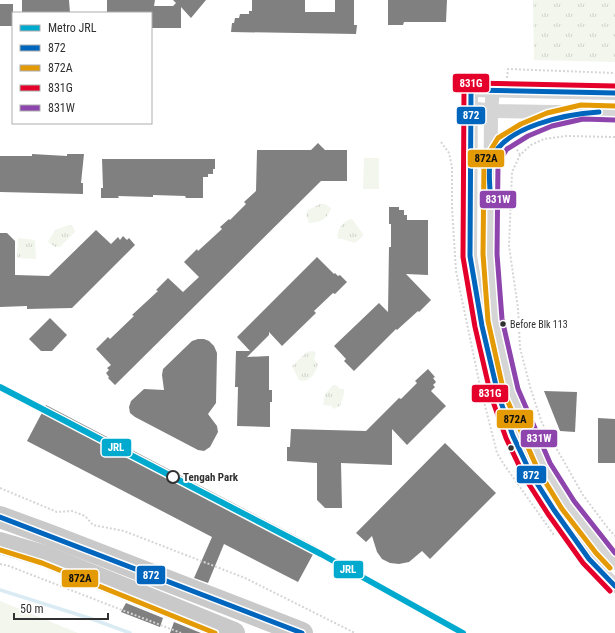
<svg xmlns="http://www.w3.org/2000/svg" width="615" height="633" viewBox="0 0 615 633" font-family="'Roboto Condensed',sans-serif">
  <defs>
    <pattern id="grass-tufts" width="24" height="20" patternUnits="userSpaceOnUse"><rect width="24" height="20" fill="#f2f6ed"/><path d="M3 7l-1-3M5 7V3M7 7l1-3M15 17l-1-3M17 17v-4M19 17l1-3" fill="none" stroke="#d0d3cc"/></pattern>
  </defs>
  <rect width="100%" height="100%" fill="#fff"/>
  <g fill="url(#grass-tufts)">
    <polygon points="533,0 615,0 615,62 534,60"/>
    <path d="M320 204H325L331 208C327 220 321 222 309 223L306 214 308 210Z"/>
    <path d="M350 219 353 220 363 234V236L355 243 342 239H338C336 231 342 222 350 219Z"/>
    <polygon points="69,225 72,225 75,232 60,247 55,247 48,242 55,230"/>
    <polygon points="18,238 35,240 36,259 17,258"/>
    <path d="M312 351 316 352 314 360 318 364C316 373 309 384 299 380L292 366 307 352Z"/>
    <polygon points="333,385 336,385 340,389 344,389 344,394 340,406 333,409 332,406 323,405 325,394"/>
  </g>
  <g fill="#f2f6ed">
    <polygon points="364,158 379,158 379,189 363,189"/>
    <polygon points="0,601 78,633 0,633"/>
  </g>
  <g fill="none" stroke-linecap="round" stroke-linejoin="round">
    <polyline stroke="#daebf3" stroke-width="3.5" points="0,590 92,619 130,633"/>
  </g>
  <g fill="#808080">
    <polygon points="22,0 69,0 70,13 22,13"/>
    <polygon points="107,0 155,0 154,6 173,6 176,3 173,0 206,0 191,18 181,7 181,28 151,28 151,13 107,13"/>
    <polygon points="252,0 305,0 305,12 335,12 335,0 354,0 354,25 357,25 356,34 231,32 232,23 234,23 235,18 239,18 240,14 249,14 249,11 252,11"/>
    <polygon points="388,0 447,0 446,22 404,22 403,25 388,25"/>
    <rect x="0" y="4" width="13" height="22"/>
    <polygon points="318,143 325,150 347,150 347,181 321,181 115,385 108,378 109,377 106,373 109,370 107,368 111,365 96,349 108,337 110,339 134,316 132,315 158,291 156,290 168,278 183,292 199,277 184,262 197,249 198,251 222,229 220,227 229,219 230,220 246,204 244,202 256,191 257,150 311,150"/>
    <polygon points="32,154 67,156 67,154 84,154 81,183 83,183 83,194 0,192 0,156 32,156"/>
    <polygon points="102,159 215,159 215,169 213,169 213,174 208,174 208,177 203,177 203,198 186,198 185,196 153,195 153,197 118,196 119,198 101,198 101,188 103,188"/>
    <polygon points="389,207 399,207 399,210 404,210 404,215 407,215 407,220 428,220 428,275 406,274 431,300 419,312 418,311 397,330 396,329 354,371 344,361 346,359 334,346 379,303 388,312 389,247 391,247 391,224 389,224"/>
    <polygon points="96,230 111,244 118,237 120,240 123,236 127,240 129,238 135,245 72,308 27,309 27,306 0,307 0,233 7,233 15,241 15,275 49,276"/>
    <polygon points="317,257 334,274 335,273 338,276 340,275 347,282 335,294 333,293 314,311 316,313 282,346 269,332 269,335 247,357 269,356 269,390 272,390 272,402 270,402 270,427 237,426 238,387 235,387 236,351 250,351 237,337"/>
    <polygon points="50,318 67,335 52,351 41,351 29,339"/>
    <polygon points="198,339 204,339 209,341 214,346 217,353 216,403 208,414 217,426 218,432 210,447 204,451 198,450 135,417 130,413 129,407 131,401 144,389 164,390 162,375 163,369 192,341"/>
    <polygon points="428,369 435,377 433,378 436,382 433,385 435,387 431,391 446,406 407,445 392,429 392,465 341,463 342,508 325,508 317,500 317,463 287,461 287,447 290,447 291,429 366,431 399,398 401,399 417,383 415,381"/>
    <polygon points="544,391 577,392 575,432 560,431"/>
    <polygon points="46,405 317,547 298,582 224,544 208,583 194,578 212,537 27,441"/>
    <polygon points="598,418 615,419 615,463 598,463"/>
    <polygon points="445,443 496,493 430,559 422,551 409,562 399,564 390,563 382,559 377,552 372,536 366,542 356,533"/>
    <polygon points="126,603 163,618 160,627 121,612"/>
    <polygon points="174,622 201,633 170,633"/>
  </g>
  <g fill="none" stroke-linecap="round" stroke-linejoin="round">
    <g stroke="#d5d5d5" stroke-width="2" stroke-dasharray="2 2" stroke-linecap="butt">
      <polyline points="507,78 508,69 615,73"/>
      <polyline points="615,137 566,136 544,139 531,145 520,155 512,172 509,246 518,308 520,348 531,390 542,423 583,495 607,527 615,536"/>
      <polyline points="441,142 449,153 452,167 452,208 456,271 480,386 497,453 505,466 554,535"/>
      <polyline points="515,146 520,155"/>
      <polyline points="0,488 57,512 72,511 85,516 93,525 124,531 245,578 355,633"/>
      <polyline points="0,564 9,566 181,633"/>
    </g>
    <path stroke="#d5d5d5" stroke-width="7" d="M493 157C496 153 498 148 502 144 511 134 545 120 559 117"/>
    <g stroke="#d5d5d5" stroke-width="14">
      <polyline points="493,90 491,111 490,254 495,320 511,391 544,466 568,505 602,549 615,563"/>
      <polyline points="615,93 471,90 470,256 482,326 498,394 513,436 531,474 554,510 589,559 615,586"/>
      <polyline points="471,108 491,111 615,113"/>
    </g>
    <g stroke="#c9c9c9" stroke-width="22">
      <polyline points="0,517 52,536 302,633"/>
      <polyline points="0,543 44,556 234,633"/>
    </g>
    <defs>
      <g id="bus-1">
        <polyline points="615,93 471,90 470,256 482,326 498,394 513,436 531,474 554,510 589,559 615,586"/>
        <path d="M491 206C491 195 487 169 491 160 504 126 567 114 599 112"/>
        <polyline points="0,517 302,633"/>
      </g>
      <g id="bus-2">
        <polyline points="0,550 42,563 215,633"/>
        <polyline points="610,568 596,553 562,509 538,470 504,393 488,321 483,254 484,161 498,138 521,124 547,113 581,105 615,106"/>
      </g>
      <polyline id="bus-3" points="610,591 583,563 548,514 525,478 506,438 491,396 475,327 463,257 464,90 466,85 471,83 615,86"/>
      <polyline id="bus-4" points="615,120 583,119 552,126 528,136 507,149 498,163 497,254 502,319 518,389 550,463 574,501 615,553"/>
    </defs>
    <use href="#bus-1" stroke="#fff" stroke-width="8"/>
    <use href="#bus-2" stroke="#fff" stroke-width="8"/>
    <use href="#bus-3" stroke="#fff" stroke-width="8"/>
    <use href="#bus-4" stroke="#fff" stroke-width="8"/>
    <use href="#bus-1" stroke="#0065bd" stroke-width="5"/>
    <use href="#bus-2" stroke="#e39a05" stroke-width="5"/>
    <use href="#bus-3" stroke="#e4002b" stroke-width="5"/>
    <use href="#bus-4" stroke="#8e44ad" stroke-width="5"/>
    <defs>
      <polyline id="metro-1" points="0,387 321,554 463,633"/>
    </defs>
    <use href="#metro-1" stroke="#fff" stroke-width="9"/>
    <use href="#metro-1" stroke="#00a9ce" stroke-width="6"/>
  </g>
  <g fill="#313131" stroke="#fff" stroke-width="1.5">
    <circle cx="503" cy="324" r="3.5"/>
    <circle cx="511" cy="448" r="3.5"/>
  </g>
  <circle fill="#fff" stroke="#313131" stroke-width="2" cx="173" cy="477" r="6"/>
  <g text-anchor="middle" stroke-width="4" stroke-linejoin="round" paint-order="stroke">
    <g font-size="10" fill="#313131" stroke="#fff" text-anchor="start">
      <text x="510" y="328">Before Blk 113</text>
    </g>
    <g font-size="11" font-weight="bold" fill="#313131" stroke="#fff" text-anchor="start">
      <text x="183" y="481">Tengah Park</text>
    </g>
  </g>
  <g stroke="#fff" stroke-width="1.5">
    <rect x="452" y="73" width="38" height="20" rx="4" fill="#e4002b"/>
    <rect x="456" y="106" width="30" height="19" rx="4" fill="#0065bd"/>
    <rect x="467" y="149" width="38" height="19" rx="4" fill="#e39a05"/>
    <rect x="479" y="190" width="38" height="19" rx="4" fill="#8e44ad"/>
    <rect x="471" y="384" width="38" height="19" rx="4" fill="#e4002b"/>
    <rect x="496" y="409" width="38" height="20" rx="4" fill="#e39a05"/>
    <rect x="520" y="429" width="38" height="19" rx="4" fill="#8e44ad"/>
    <rect x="101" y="438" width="31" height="19" rx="4" fill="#00a9ce"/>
    <rect x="516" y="465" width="31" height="19" rx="4" fill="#0065bd"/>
    <rect x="333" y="560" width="31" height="19" rx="4" fill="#00a9ce"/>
    <rect x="136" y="565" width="30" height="20" rx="4" fill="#0065bd"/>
    <rect x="61" y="569" width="38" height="19" rx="4" fill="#e39a05"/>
  </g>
  <g font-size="11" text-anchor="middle" font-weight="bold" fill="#fff">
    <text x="471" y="87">831G</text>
    <text x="471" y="119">872</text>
    <text x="498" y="203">831W</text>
    <text x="490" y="397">831G</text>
    <text x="539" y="442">831W</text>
    <text x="116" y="451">JRL</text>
    <text x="531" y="479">872</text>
    <text x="348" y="573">JRL</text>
    <text x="151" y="579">872</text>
  </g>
  <g font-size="11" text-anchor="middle" font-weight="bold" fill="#111">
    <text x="486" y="162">872A</text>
    <text x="515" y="423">872A</text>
    <text x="80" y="582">872A</text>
  </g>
  <rect x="12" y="12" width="140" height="112" fill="#ffffff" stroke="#adadad"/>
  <rect x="20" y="25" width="20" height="6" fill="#00a9ce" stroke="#adadad"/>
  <text x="48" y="32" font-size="12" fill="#313131">Metro JRL</text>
  <rect x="20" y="45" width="20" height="6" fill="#0065bd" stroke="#adadad"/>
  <text x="48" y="52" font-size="12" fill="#313131">872</text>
  <rect x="20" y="65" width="20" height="6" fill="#e39a05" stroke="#adadad"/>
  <text x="48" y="72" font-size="12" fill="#313131">872A</text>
  <rect x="20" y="85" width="20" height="6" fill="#e4002b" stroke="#adadad"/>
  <text x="48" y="92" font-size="12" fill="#313131">831G</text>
  <rect x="20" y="105" width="20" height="6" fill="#8e44ad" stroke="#adadad"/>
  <text x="48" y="112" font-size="12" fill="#313131">831W</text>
  <path d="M14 613v6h94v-6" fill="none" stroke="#313131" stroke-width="2"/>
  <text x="20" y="613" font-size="12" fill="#313131" stroke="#ffffff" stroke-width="3" paint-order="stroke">50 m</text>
</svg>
